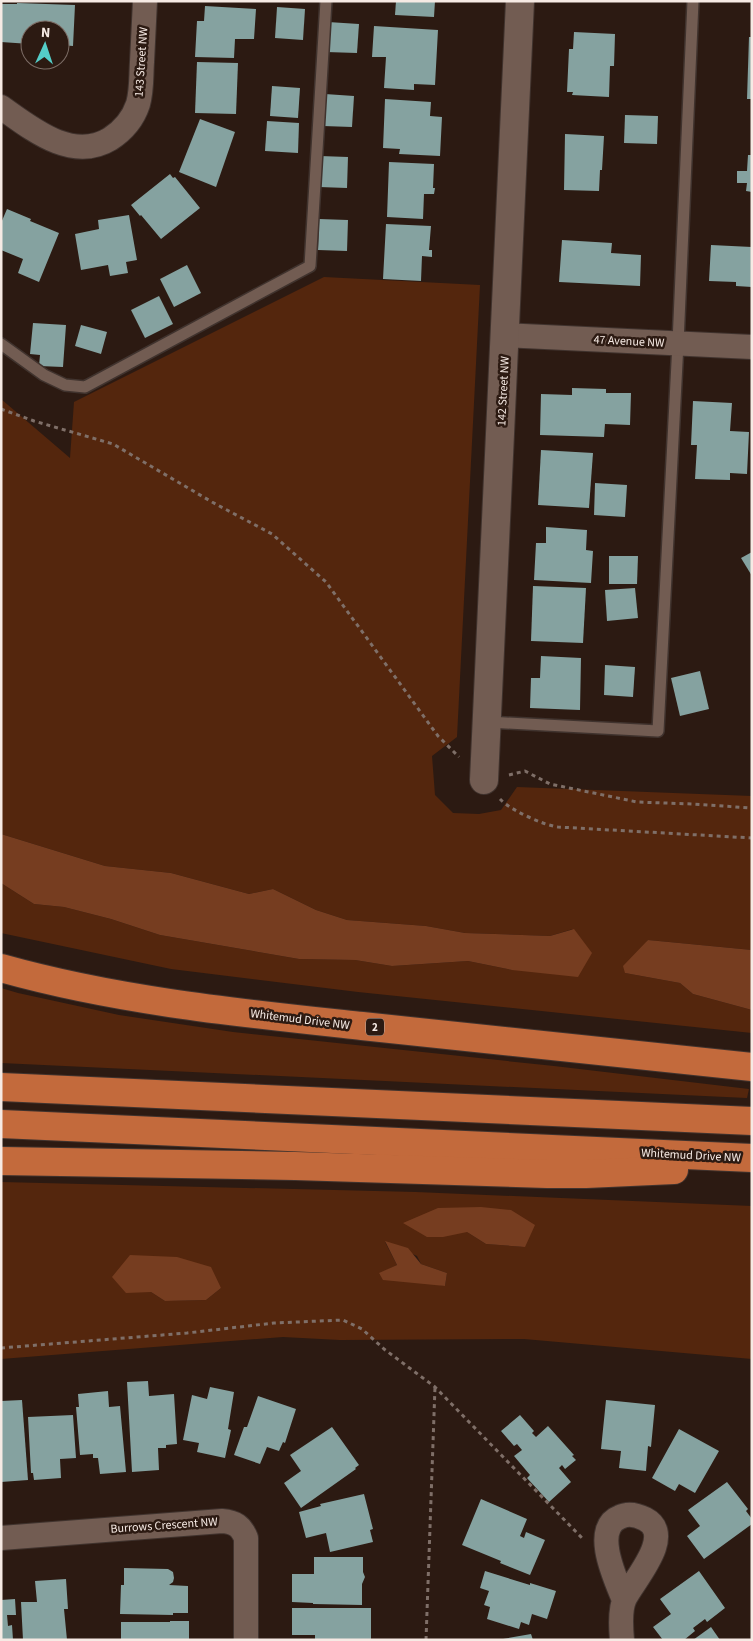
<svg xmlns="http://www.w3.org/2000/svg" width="753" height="1641" viewBox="0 0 753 1641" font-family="'Source Sans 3',sans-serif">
  <rect width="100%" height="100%" fill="#2c1a12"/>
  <g fill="#54260d" fill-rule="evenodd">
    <polygon points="324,277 480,285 457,737 432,756 435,795 453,813 479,814 501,810 517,787 752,796 752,950 648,940 625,973 680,983 693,994 752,1010 752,1033 358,992 171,969 1,933 1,883 34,904 64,907 111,919 160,935 299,959 355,960 392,966 468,961 512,970 573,929 550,936 465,933 426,926 347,920 316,910 273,889 249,894 171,873 105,866 1,834 1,399 70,458 74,402"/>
    <polygon points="1,988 18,993 119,1015 233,1032 554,1066 749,1089 747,1098 1,1063"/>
    <path d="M1 1182 416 1192 752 1206V1359L524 1339 340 1340 283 1337 1 1359ZM467 1232 525 1247 486 1244ZM385 1242 417 1256 421 1264 447 1273 445 1286 379 1274 397 1265ZM221 1288 206 1300 165 1301 151 1292Z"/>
  </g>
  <g fill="#763d20">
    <polygon points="1,834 105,866 171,873 249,894 273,889 316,910 347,920 426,926 465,933 550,936 574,929 592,953 578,977 512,970 468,961 392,966 355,960 299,959 160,935 111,919 64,907 34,904 1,883"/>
    <polygon points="648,940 752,950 752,1010 693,994 680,983 625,973 623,966"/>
    <polygon points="481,1207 511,1210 535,1225 525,1247 486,1244 467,1232 443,1237 427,1237 403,1223 438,1208"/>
    <polygon points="385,1241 408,1248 421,1264 447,1273 445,1286 383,1280 379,1273 397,1265"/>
    <polygon points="130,1255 177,1257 211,1267 221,1288 206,1300 165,1301 151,1292 126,1293 112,1277"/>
  </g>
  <g fill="#85a2a0">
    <polygon points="396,1 435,1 434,17 395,15"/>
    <polygon points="17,3 75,5 73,46 60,45 60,30 30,30 30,44 1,42 1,4 17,4"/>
    <polygon points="205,6 256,9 254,39 235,39 234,58 195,57 197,21 204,21"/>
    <polygon points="277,7 305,9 303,40 275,38"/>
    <polygon points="328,22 359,24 357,53 326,52"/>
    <polygon points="374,26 438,30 435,85 414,84 414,90 384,88 386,57 372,57"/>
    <polygon points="574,32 615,34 614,66 610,66 609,97 572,95 573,92 567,92 569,49 573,49"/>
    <polygon points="749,37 752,37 752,99 747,99"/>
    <polygon points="197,62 238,63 236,114 195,113"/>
    <polygon points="272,86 300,88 298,118 270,116"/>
    <polygon points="325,94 354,96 352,127 323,126"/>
    <polygon points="385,99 431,102 430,116 442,117 440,156 399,154 400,149 383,148"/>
    <polygon points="625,115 658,116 657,144 624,143"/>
    <polygon points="200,119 235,132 216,187 179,172"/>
    <polygon points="267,121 299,123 298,153 265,151"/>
    <polygon points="565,134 604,136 602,170 600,170 599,191 564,190"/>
    <polygon points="748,155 752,155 752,192 746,191 747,183 737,183 737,171 747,171"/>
    <polygon points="320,156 348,157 347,188 319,187"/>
    <polygon points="389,162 434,164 433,188 435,188 434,194 424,194 423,219 387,217"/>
    <polygon points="170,174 173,178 175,177 200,208 161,239 141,215 140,216 131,205"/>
    <polygon points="7,209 31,219 30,221 59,233 39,282 18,273 23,259 1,250 1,223"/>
    <polygon points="129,215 137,260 126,262 128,273 110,276 108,265 81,270 75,234 99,229 98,220"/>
    <polygon points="319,219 348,220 347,251 318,250"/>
    <polygon points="386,224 431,226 429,250 432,250 432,257 422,256 421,281 383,279"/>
    <polygon points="562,240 612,243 611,253 641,255 640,286 559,282"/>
    <polygon points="711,245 752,247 752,287 736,286 736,282 709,281"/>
    <polygon points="187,265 201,293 174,307 160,279"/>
    <polygon points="159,296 173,324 145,338 131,310"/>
    <polygon points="33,323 66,325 63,367 39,366 40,355 30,354"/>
    <polygon points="81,325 107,332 101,354 75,346"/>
    <polygon points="572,388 606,389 606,393 631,393 630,425 605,424 604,437 540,435 541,394 572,395"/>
    <polygon points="693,401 732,403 730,431 749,432 747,474 730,473 730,480 695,479 697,445 691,445"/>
    <polygon points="541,450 593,453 589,508 538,505"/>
    <polygon points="595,483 627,485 625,517 594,515"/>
    <polygon points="546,527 587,530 586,550 593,551 591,583 534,580 536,543 546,543"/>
    <polygon points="752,552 752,576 741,558"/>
    <polygon points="609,556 638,556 637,584 609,584"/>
    <polygon points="533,586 586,588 583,643 531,641"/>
    <polygon points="635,588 638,618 607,621 605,590"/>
    <polygon points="541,656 581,658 580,710 530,708 531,678 540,678"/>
    <polygon points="605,665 635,667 633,697 604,695"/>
    <polygon points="700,671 709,709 680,716 671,678"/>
    <polygon points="148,1381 149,1396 174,1394 177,1444 166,1445 166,1448 158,1448 159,1470 132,1472 127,1382"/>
    <polygon points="210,1387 234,1392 228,1429 231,1430 225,1458 197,1452 199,1443 183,1440 192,1395 207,1399"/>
    <polygon points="108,1391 109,1407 120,1406 126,1472 100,1474 98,1458 93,1458 93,1454 80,1455 76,1407 79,1407 78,1394"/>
    <polygon points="258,1396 296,1409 285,1443 283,1442 279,1451 267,1447 260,1464 234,1455 244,1427 247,1427"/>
    <polygon points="22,1400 28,1480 1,1482 1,1401"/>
    <polygon points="606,1400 655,1405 651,1447 648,1446 646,1471 619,1468 621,1451 601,1449"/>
    <polygon points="73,1415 76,1458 60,1459 61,1478 34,1480 33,1473 31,1473 28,1417"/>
    <polygon points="520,1415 534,1431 532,1433 536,1437 548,1426 574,1455 572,1456 576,1460 565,1469 562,1465 559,1468 571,1482 549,1502 527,1478 530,1475 514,1456 522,1450 517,1444 514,1446 501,1431"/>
    <polygon points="332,1427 359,1465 355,1468 356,1469 301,1508 284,1483 301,1471 290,1455"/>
    <polygon points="679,1429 719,1451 695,1493 679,1484 675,1491 652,1478"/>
    <polygon points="727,1482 748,1509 746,1511 752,1519 752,1524 704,1559 687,1536 700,1526 688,1510"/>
    <polygon points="364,1494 373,1529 370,1530 373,1542 330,1552 326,1533 306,1538 299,1512 321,1506 320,1504"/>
    <polygon points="481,1499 527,1519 520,1536 524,1538 526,1532 545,1540 530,1575 500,1563 501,1561 462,1545"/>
    <polygon points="314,1557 363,1557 363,1572 365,1577 362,1584 362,1605 313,1604 313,1603 292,1602 292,1574 314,1574"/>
    <polygon points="124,1568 168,1569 173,1572 174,1578 173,1582 169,1585 188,1586 188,1613 173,1613 173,1615 120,1614 121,1585 124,1585"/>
    <polygon points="485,1571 530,1585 530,1583 556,1591 547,1619 532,1614 529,1625 521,1622 519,1629 487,1619 490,1607 484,1605 489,1591 480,1588"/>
    <polygon points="699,1571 725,1608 707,1622 705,1619 693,1628 695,1631 684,1640 663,1640 653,1627 671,1614 660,1599"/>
    <polygon points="66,1579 68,1609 64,1609 67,1640 23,1640 21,1602 37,1602 35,1581"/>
    <polygon points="15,1599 16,1615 7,1615 8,1626 12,1625 13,1640 1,1640 1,1600"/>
    <polygon points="292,1608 371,1608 371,1640 315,1640 315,1635 292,1635"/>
    <polygon points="170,1621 189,1621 189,1640 121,1640 121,1622 170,1622"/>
    <polygon points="711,1627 720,1640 693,1640"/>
    <polygon points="531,1634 533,1640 503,1640 503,1639"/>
  </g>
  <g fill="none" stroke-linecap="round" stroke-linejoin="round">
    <defs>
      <g id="service">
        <polyline points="1,344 44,375 65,385 85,387 310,266 326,1"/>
        <polyline points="488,722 658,731 678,343 693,1"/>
      </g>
      <g id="minor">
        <path d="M1 107C32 129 72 162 110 139 124 130 133 119 138 104 142 90 141 76 142 62 143 42 144 22 145 1"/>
        <polyline points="505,335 752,347"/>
        <path d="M1 1538 222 1521C235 1522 241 1526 246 1538V1640"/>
        <path d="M622 1640C621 1629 620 1608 625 1598 633 1581 676 1535 645 1519 637 1515 628 1513 620 1517 591 1528 616 1580 624 1600"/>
      </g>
      <polyline id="tertiary" points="484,780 520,1"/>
      <g id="motorway">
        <path d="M1 968C118 1001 241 1013 362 1026 492 1040 622 1054 752 1067"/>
        <polyline points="1,1087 752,1121"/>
        <polyline points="1,1124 752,1158"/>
        <polyline points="1,1161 295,1166 547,1174 586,1174 674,1170"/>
      </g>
    </defs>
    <use href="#service" stroke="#40332e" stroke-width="14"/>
    <use href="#minor" stroke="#40332e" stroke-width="26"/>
    <use href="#tertiary" stroke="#40332e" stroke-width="30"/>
    <use href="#motorway" stroke="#40332e" stroke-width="30"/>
    <g stroke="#7f6f68" stroke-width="3" stroke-dasharray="4 4" stroke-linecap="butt">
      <polyline points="1,409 34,421 113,444 212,502 272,534 326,582 438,736 459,757"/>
      <polyline points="509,775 525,771 550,784 637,802 692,804 752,808"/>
      <path d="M500 799C510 810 543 825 558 827L752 838"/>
      <polyline points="1,1348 187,1333 274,1323 343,1320 362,1329 384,1349 435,1387 583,1539"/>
      <polyline points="426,1640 435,1387"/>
    </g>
    <use href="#service" stroke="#725c52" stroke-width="11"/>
    <use href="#minor" stroke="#725c52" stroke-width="24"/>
    <use href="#tertiary" stroke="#725c52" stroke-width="28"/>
    <use href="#motorway" stroke="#c36a3c" stroke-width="28"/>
  </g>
  <g text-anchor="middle" stroke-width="5" stroke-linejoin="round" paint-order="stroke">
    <rect fill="#2c1a12" stroke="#b9aca5" stroke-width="1" x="366" y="1018.5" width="18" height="17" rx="4"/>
    <g font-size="11" font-weight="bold" fill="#f6eae4">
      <text x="375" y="1031">2</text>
    </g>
    <g font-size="12" fill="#f6eae4" stroke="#2c1a12">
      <text transform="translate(141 62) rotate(-86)" y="4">143 Street NW</text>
      <text transform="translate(629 341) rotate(3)" y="4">47 Avenue NW</text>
      <text transform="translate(503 391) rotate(-87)" y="4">142 Street NW</text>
      <text transform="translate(300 1019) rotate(7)" y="4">Whitemud Drive NW</text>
      <text transform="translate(691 1155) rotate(3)" y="4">Whitemud Drive NW</text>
      <text transform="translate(164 1525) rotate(-4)" y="4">Burrows Crescent NW</text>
    </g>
  </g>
  <rect width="753" height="1641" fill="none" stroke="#f6eae4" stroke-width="5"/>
  <g transform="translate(45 45) rotate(3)"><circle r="24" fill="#2c1a12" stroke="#7d6d66"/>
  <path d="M0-4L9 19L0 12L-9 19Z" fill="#54cdc8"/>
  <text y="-8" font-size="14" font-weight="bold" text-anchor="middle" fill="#f6eae4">N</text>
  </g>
</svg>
